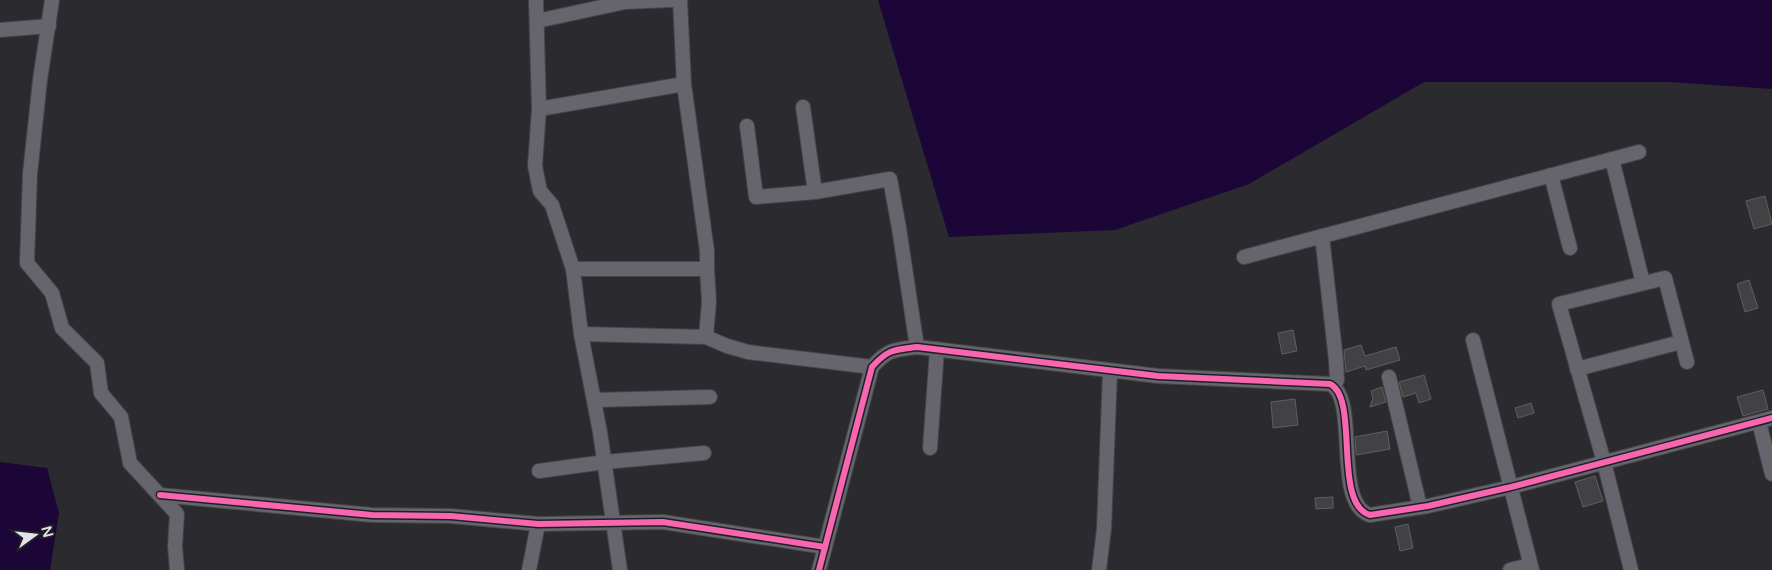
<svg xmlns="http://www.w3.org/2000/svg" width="1772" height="570" viewBox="0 0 1772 570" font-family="'Varela Round',sans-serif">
  <rect width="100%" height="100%" fill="#2b2a2e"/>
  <g fill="#1b0637">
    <polygon points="878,0 1772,0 1772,89 1670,82 1424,82 1249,184 1115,230 949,237"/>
    <polygon points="0,462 47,468 59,513 50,570 0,570"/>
  </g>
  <g fill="#424144" stroke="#5f5e61">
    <polygon points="1765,196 1772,224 1754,229 1746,201"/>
    <polygon points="1749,280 1758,308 1745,312 1737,284"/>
    <polygon points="1293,330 1297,351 1282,354 1278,333"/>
    <polygon points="1361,345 1365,356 1396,347 1400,360 1366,370 1365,366 1346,372 1344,350"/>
    <polygon points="1424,375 1431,399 1419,403 1416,393 1403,397 1399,382"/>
    <polygon points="1382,387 1386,402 1370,407 1373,398 1371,391"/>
    <polygon points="1763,390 1768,409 1743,416 1737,397"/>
    <polygon points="1295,399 1298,425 1273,428 1271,402"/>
    <polygon points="1531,403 1534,413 1518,418 1515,408"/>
    <polygon points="1387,431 1390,449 1356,455 1355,437"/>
    <polygon points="1595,476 1603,501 1583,507 1575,482"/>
    <polygon points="1333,497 1333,508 1316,509 1315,498"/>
    <polygon points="1408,524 1413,548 1400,551 1395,527"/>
  </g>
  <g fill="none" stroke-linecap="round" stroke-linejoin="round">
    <defs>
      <g id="minor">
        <polyline points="52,0 40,80 30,174 27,263 52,293 62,328 97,363 101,393 121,417 130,463 177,514 175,546 177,570"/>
        <polyline points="536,0 539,109 535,166 540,191 552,205 573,269 581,334 600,432 620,570"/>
        <polyline points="537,21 625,2 671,0"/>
        <polyline points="0,30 49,26"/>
        <polyline points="803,107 815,192"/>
        <polyline points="539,109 684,84"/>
        <polyline points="747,126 756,197 815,192 890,179 899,228 917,347"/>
        <polyline points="1612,159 1643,283"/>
        <polyline points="1551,175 1570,248"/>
        <polyline points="1322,236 1336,360 1337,380 1334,386"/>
        <polyline points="1244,257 1639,152"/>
        <polyline points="573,269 707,269 707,251 684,84 680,0"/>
        <polyline points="581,334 706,337 727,346 748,352 872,367"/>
        <polyline points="706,337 709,302 707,269"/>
        <polyline points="1473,340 1532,570"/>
        <polyline points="1577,369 1681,342"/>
        <polyline points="1389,377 1420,507"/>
        <polyline points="594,400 710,397"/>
        <polyline points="1759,422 1772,474"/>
        <polyline points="930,448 937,349"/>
        <polyline points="539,471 605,462 704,453"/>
        <polyline points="160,495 372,515 451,516 538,524 663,522 825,547"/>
        <polyline points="529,570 538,524"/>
        <path d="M819 570 872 367C888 349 894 350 917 347L1158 376 1330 384C1360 398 1332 504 1370 515L1428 506 1511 487 1772 418"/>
        <polyline points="1099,570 1104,529 1110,371"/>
        <polyline points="1510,570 1530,565"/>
        <polyline points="1631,570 1604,462 1559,304 1665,278 1687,362"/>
      </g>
    </defs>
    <use href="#minor" stroke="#454547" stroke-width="16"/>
    <use href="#minor" stroke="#66656d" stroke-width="14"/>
    <defs>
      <g id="cycleway">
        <polyline points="160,495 372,515 451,516 538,524 663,522 825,547"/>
        <path d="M819 570 872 367C888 349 894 350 917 347L1158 376 1330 384C1360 398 1332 504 1370 515L1428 506 1511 487 1772 418"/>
      </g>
    </defs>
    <use href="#cycleway" stroke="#201e26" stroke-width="9"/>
    <use href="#cycleway" stroke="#f766af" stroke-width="6"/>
  </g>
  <g transform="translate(35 535) rotate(75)" stroke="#201e26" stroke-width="4" paint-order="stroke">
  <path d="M0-4L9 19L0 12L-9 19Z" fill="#e3e2e8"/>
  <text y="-8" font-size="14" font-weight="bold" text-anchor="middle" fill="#e3e2e8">N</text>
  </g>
</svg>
